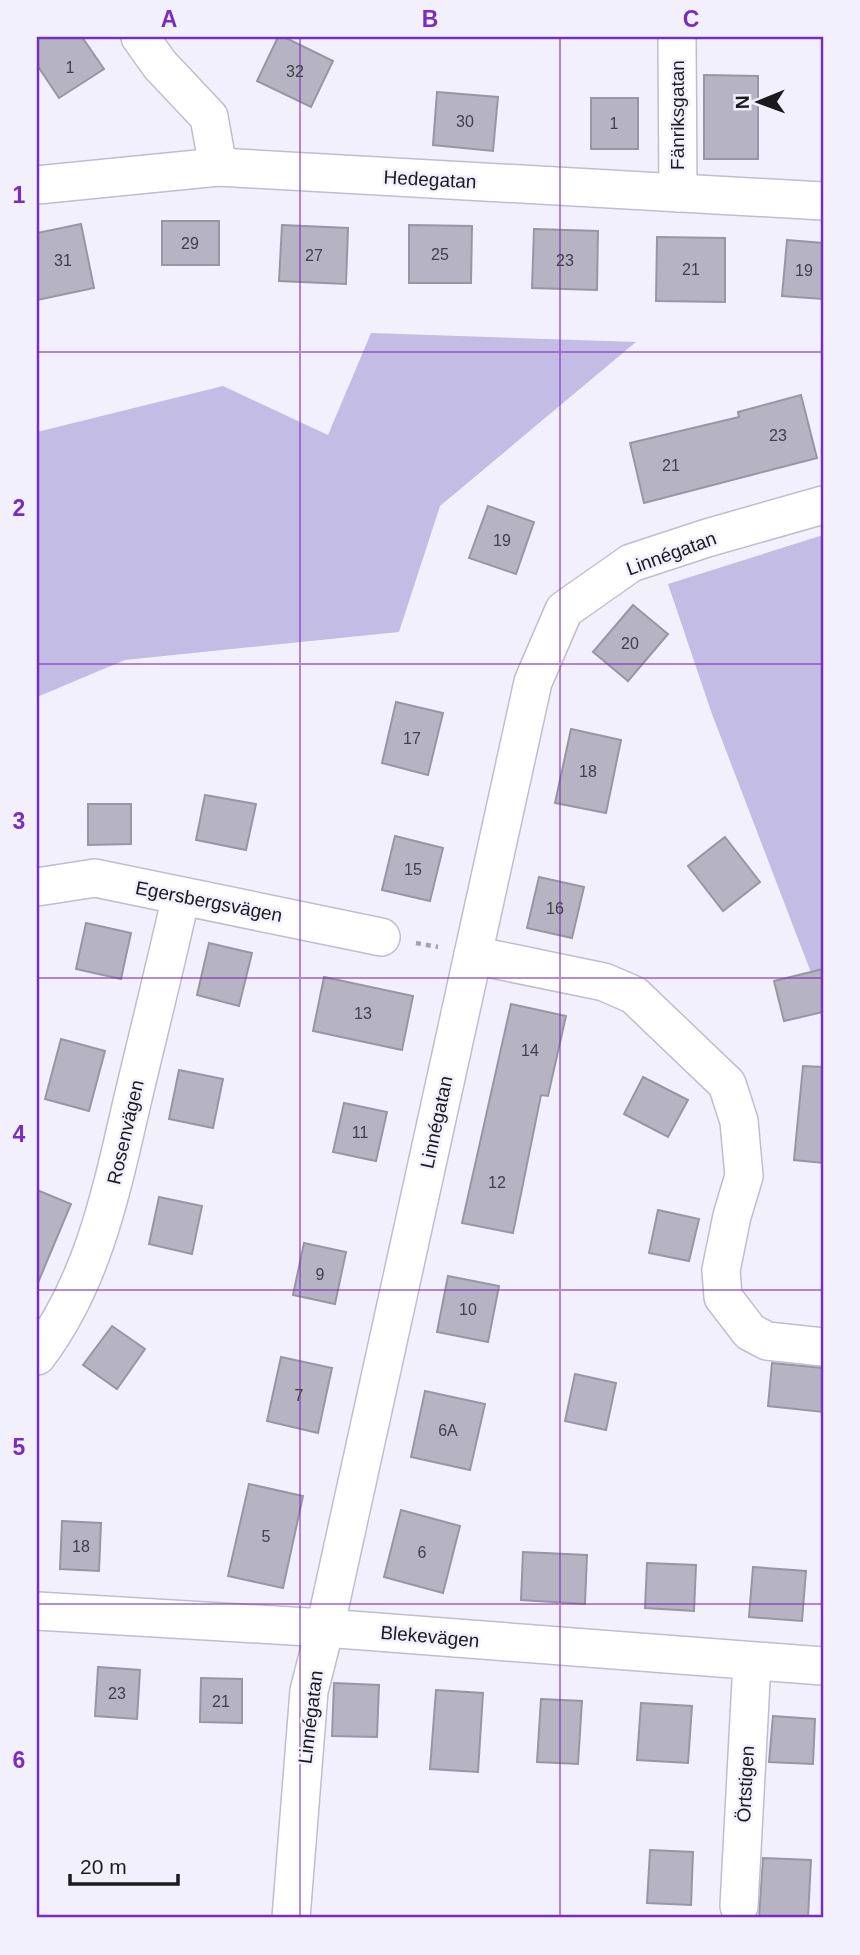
<svg xmlns="http://www.w3.org/2000/svg" width="860" height="1955" viewBox="0 0 860 1955" font-family="Helvetica,sans-serif">
  <rect width="100%" height="100%" fill="#f2f0fd"/>
  <g fill="#c3bce4">
    <polygon points="371,333 636,342 440,506 399,632 125,660 37,697 37,432 223,386 328,435"/>
    <polygon points="823,535 823,1004 712,714 668,584"/>
  </g>
  <g fill="#b6b4c3" stroke="#9896a4" stroke-width="2">
    <polygon points="37,37 82,37 104,69 59,98 37,65"/>
    <polygon points="278,37 284,37 333,61 311,107 257,81"/>
    <polygon points="704,75 758,76 758,159 704,159"/>
    <polygon points="437,92 498,97 493,151 433,145"/>
    <rect x="591" y="98" width="47" height="51"/>
    <rect x="162" y="221" width="57" height="44"/>
    <polygon points="81,224 94,288 37,300 37,233"/>
    <polygon points="282,225 348,228 346,284 279,281"/>
    <polygon points="409,225 472,226 471,283 409,283"/>
    <polygon points="534,229 598,231 597,290 532,288"/>
    <polygon points="657,237 725,238 725,302 656,301"/>
    <polygon points="787,240 823,243 823,299 782,296"/>
    <polygon points="801,395 817,458 644,503 630,443 739,417 738,412"/>
    <polygon points="488,506 534,522 516,574 469,558"/>
    <polygon points="633,605 668,634 628,681 593,652"/>
    <polygon points="396,702 443,713 428,775 382,763"/>
    <polygon points="571,729 621,740 606,813 555,803"/>
    <polygon points="205,795 256,804 246,850 196,840"/>
    <polygon points="88,804 131,804 131,844 88,845"/>
    <polygon points="395,836 443,848 430,901 382,890"/>
    <polygon points="725,837 760,882 723,911 688,866"/>
    <polygon points="539,877 584,887 572,938 527,928"/>
    <polygon points="86,923 131,933 121,979 76,969"/>
    <polygon points="209,943 252,953 239,1006 197,995"/>
    <polygon points="823,969 823,1012 784,1021 774,981"/>
    <polygon points="324,977 413,996 402,1050 313,1031"/>
    <polygon points="511,1004 566,1016 548,1096 541,1095 513,1233 462,1223"/>
    <polygon points="61,1039 105,1051 89,1111 45,1099"/>
    <polygon points="803,1066 823,1067 823,1163 794,1160"/>
    <polygon points="179,1070 223,1079 213,1128 169,1119"/>
    <polygon points="643,1077 688,1100 668,1137 624,1114"/>
    <polygon points="344,1103 387,1112 376,1161 333,1152"/>
    <polygon points="37,1190 71,1204 37,1285"/>
    <polygon points="159,1197 202,1206 192,1254 149,1244"/>
    <polygon points="658,1210 699,1219 689,1261 649,1253"/>
    <polygon points="304,1243 346,1252 335,1304 293,1295"/>
    <polygon points="448,1276 499,1286 488,1342 437,1332"/>
    <polygon points="112,1326 145,1349 117,1389 83,1365"/>
    <polygon points="281,1357 332,1368 318,1433 267,1421"/>
    <polygon points="772,1363 823,1368 823,1412 768,1406"/>
    <polygon points="575,1374 616,1383 606,1430 565,1421"/>
    <polygon points="425,1391 485,1404 470,1470 411,1457"/>
    <polygon points="249,1484 303,1496 283,1588 228,1576"/>
    <polygon points="401,1510 460,1526 443,1593 384,1577"/>
    <polygon points="62,1521 101,1523 99,1571 60,1569"/>
    <polygon points="523,1552 587,1555 585,1604 521,1600"/>
    <polygon points="647,1563 696,1565 694,1611 645,1608"/>
    <polygon points="753,1567 806,1571 802,1621 749,1617"/>
    <polygon points="98,1667 140,1670 137,1719 95,1716"/>
    <polygon points="201,1678 242,1679 242,1723 200,1722"/>
    <polygon points="334,1683 379,1685 377,1737 332,1736"/>
    <polygon points="436,1690 483,1693 478,1772 430,1769"/>
    <polygon points="541,1699 582,1701 578,1764 537,1762"/>
    <polygon points="641,1703 692,1706 688,1763 637,1760"/>
    <polygon points="773,1716 815,1719 813,1764 769,1762"/>
    <polygon points="650,1850 693,1852 691,1905 647,1903"/>
    <polygon points="763,1858 811,1860 808,1918 759,1918"/>
  </g>
  <g fill="none" stroke-linecap="round" stroke-linejoin="round">
    <defs>
      <g id="street">
        <polyline points="140,37 160,65 209,117 218,167"/>
        <polyline points="677,37 678,193"/>
        <polyline points="37,185 218,167 823,201"/>
        <polyline points="37,887 95,878 381,937"/>
        <polyline points="473,955 604,982 634,995 727,1084 739,1121 744,1176 732,1216 721,1270 723,1297 750,1332 767,1341 823,1347"/>
        <path d="M37 1356C94 1281 112 1188 133 1098 149 1031 166 963 181 896"/>
        <polyline points="37,1611 325,1628 823,1666"/>
        <polyline points="739,1906 752,1662"/>
        <polyline points="291,1918 309,1691 325,1628 533,682 564,610 631,563 707,538 823,505"/>
      </g>
    </defs>
    <use href="#street" stroke="#c0bdcd" stroke-width="40"/>
    <polyline stroke="#a4a2ad" stroke-width="4.5" stroke-dasharray="5 5" stroke-linecap="butt" points="416,943 438,947"/>
    <use href="#street" stroke="#fff" stroke-width="37"/>
  </g>
  <path fill="none" stroke="#7b2cbf" stroke-width="2" stroke-opacity="0.55" d="M300 37V1918M560 37V1918M37 352H823M37 664H823M37 978H823M37 1290H823M37 1604H823"/>
  <g text-anchor="middle" stroke-width="5" stroke-linejoin="round" paint-order="stroke">
    <g font-size="16" fill="#424049">
      <text x="70" y="73">1</text>
      <text x="295" y="77">32</text>
      <text x="465" y="127">30</text>
      <text x="614" y="129">1</text>
      <text x="190" y="249">29</text>
      <text x="440" y="260">25</text>
      <text x="314" y="261">27</text>
      <text x="63" y="266">31</text>
      <text x="565" y="266">23</text>
      <text x="691" y="275">21</text>
      <text x="804" y="276">19</text>
      <text x="778" y="441">23</text>
      <text x="671" y="471">21</text>
      <text x="502" y="546">19</text>
      <text x="630" y="649">20</text>
      <text x="412" y="744">17</text>
      <text x="588" y="777">18</text>
      <text x="413" y="875">15</text>
      <text x="555" y="914">16</text>
      <text x="363" y="1019">13</text>
      <text x="530" y="1056">14</text>
      <text x="360" y="1138">11</text>
      <text x="497" y="1188">12</text>
      <text x="320" y="1280">9</text>
      <text x="468" y="1315">10</text>
      <text x="299" y="1401">7</text>
      <text x="448" y="1436">6A</text>
      <text x="266" y="1542">5</text>
      <text x="81" y="1552">18</text>
      <text x="422" y="1558">6</text>
      <text x="117" y="1699">23</text>
      <text x="221" y="1707">21</text>
    </g>
    <g font-size="19" fill="#1b1a20" stroke="#f2f0fd">
      <text transform="translate(677 115) rotate(-90)" y="7">Fänriksgatan</text>
      <text transform="translate(430 179) rotate(3)" y="7">Hedegatan</text>
      <text transform="translate(671 553) rotate(-20)" y="7">Linnégatan</text>
      <text transform="translate(209 901) rotate(11)" y="7">Egersbergsvägen</text>
      <text transform="translate(436 1122) rotate(-78)" y="7">Linnégatan</text>
      <text transform="translate(125 1132) rotate(-77)" y="7">Rosenvägen</text>
      <text transform="translate(430 1636) rotate(5)" y="7">Blekevägen</text>
      <text transform="translate(310 1717) rotate(-83)" y="7">Linnégatan</text>
      <text transform="translate(745 1784) rotate(-87)" y="7">Örtstigen</text>
    </g>
  </g>
  <rect width="860" height="1955" fill="none" stroke="#f2f0fd" stroke-width="77"/>
  <g transform="translate(759 102) rotate(269)" stroke="#f2f0fd" stroke-width="5" paint-order="stroke">
  <path d="M0-5L12 26L0 18L-12 26Z" fill="#1b1a20"/>
  <text y="-10" font-size="19" font-weight="bold" text-anchor="middle" fill="#1b1a20">N</text>
  </g>
  <path d="M70 1874v10h108v-10" fill="none" stroke="#1b1a20" stroke-width="3.5"/>
  <text x="80" y="1874" font-size="21" fill="#1b1a20" stroke="#f2f0fd" stroke-width="5" paint-order="stroke">20 m</text>
  <rect x="38" y="38" width="784" height="1878" fill="none" stroke="#7b2cbf" stroke-width="2.5"/>
  <g font-size="23" text-anchor="middle" font-weight="bold" fill="#7b2cbf">
    <text x="169" y="27">A</text>
    <text x="430" y="27">B</text>
    <text x="691" y="27">C</text>
    <text x="19" y="203">1</text>
    <text x="19" y="516">2</text>
    <text x="19" y="829">3</text>
    <text x="19" y="1142">4</text>
    <text x="19" y="1455">5</text>
    <text x="19" y="1768">6</text>
  </g>
</svg>
